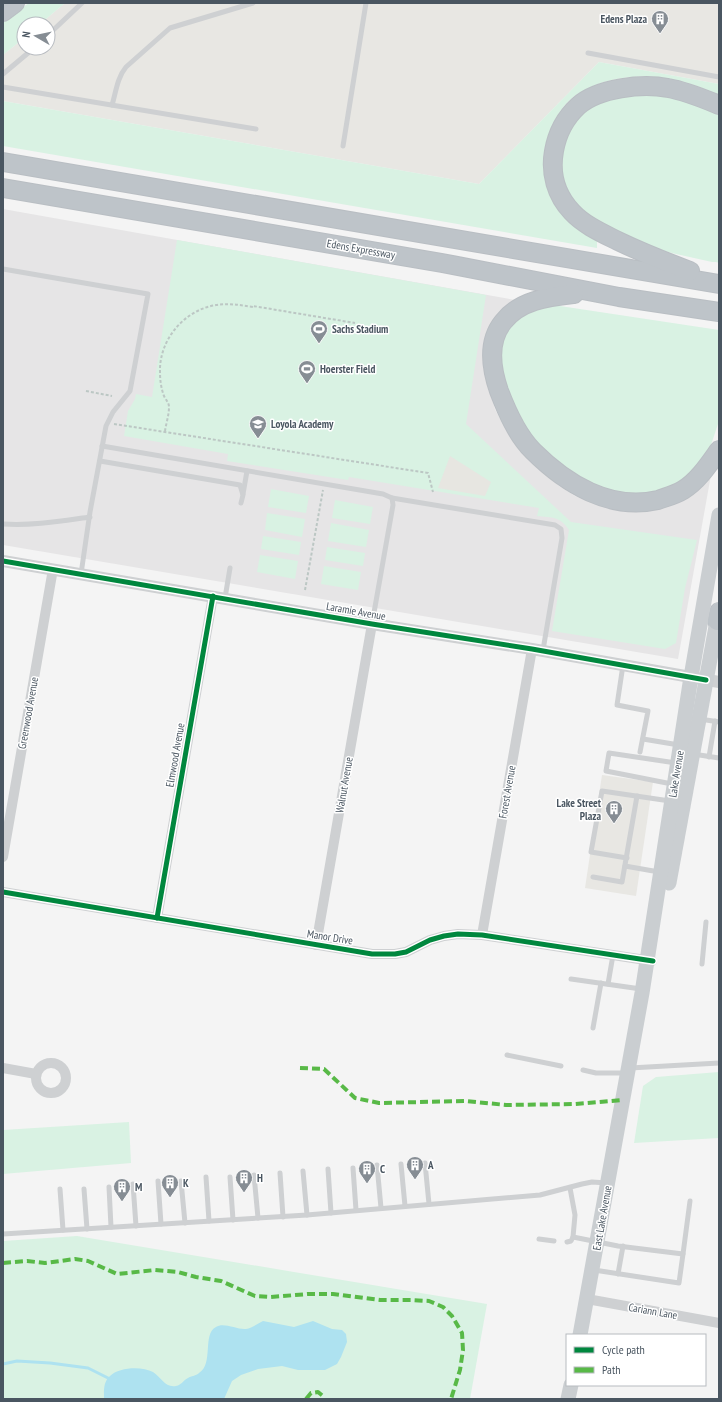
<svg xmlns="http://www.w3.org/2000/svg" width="722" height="1402" viewBox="0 0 722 1402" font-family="'PT Sans Narrow',sans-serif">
  <rect width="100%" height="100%" fill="#f4f4f4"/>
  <g fill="#e8e7e3">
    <polygon points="65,3 719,3 719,84 599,62 479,184 3,101 3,55 24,38 24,48 48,48 48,24 40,24"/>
    <polygon points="602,775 653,782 636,896 585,888"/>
  </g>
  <polygon fill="#e6e5e6" points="3,209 515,300 497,316 488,331 483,347 483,366 488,387 495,409 505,429 519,448 541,470 559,486 575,496 600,506 628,511 650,511 672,504 711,475 678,659 3,545"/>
  <g fill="#d9f2e3">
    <polygon points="29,3 65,3 40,24 24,24 24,38 3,55 3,21"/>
    <path d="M599 62 719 84V96C678 74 623 68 581 92 562 102 552 123 546 143 540 165 544 188 557 207 566 221 583 230 597 239V248L3 146V101L479 184Z"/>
    <path d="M638 94 661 95 683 98 719 114V263L716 262H712C695 258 678 255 661 250 646 246 631 238 617 231 587 217 560 199 561 163 562 153 562 146 567 137 570 131 572 125 576 120 589 101 616 97 638 94Z"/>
    <path d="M177 240 486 295 466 424 571 522 697 540 685 588 676 643 665 649 552 631 569 530C560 516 553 518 537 516L539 508 349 477 348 480 227 461 228 454 124 436 128 411 135 399 136 394 152 397Z"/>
    <polygon points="548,306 560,306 719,330 719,421 712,442 703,459 692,473 676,485 658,491 636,494 616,492 596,485 576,476 541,448 519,418 502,379 500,349 505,336 513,324 524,313"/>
    <polygon points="271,489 309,496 306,513 268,507"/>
    <polygon points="335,500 373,507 370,524 332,518"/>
    <polygon points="267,513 305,519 302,537 265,530"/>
    <polygon points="331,523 369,530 366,547 328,541"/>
    <polygon points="263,536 301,542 299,555 261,549"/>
    <polygon points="327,547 365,553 363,566 325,560"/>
    <polygon points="260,555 298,561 295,579 257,572"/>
    <polygon points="324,566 361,572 358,590 321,584"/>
    <polygon points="719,1072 719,1138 634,1143 643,1086 656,1077"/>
    <polygon points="129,1122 131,1163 3,1174 3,1130"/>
    <polygon points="77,1236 487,1304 470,1399 3,1399 3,1241"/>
  </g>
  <polygon fill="#e7e6e1" points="450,456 491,482 485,496 438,488"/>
  <path fill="#aee2f0" d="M263 1321 294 1327 313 1321 332 1329 342 1330 346 1334 347 1342 341 1357 337 1364 325 1370H298L282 1366 258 1369 241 1375 232 1381 224 1399H104C104 1391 103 1382 110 1376 119 1367 142 1366 153 1372 161 1377 165 1388 176 1386 182 1385 183 1380 188 1378 191 1376 196 1376 199 1373 214 1364 202 1334 216 1327 224 1322 237 1330 246 1329 252 1328 257 1324 263 1321Z"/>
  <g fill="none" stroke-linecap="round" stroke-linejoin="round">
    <polyline stroke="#aee2f0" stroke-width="3" points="3,1364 17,1361 50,1363 88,1368 108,1378"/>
    <defs>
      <g id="motorway">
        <polyline points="3,12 15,3"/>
        <polyline points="3,162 719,284"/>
        <polyline points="3,188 442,263 619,297 719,312"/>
        <path d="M690 271C666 262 641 252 618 241 602 233 584 225 572 212 556 195 550 173 554 151 557 134 565 118 578 106 598 88 642 83 668 88 686 91 702 98 719 105"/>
        <path d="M574 294C548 297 520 300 503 322 487 342 491 368 499 391 507 412 517 435 533 451 566 484 610 511 658 500 666 497 675 495 683 490 698 481 709 464 719 450"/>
        <polyline points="717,621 719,612"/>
      </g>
    </defs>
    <use href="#motorway" stroke="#b9bec3" stroke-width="20"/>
    <g stroke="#bcc7c4" stroke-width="2" stroke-dasharray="3 2" stroke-linecap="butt">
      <polyline points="86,391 112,396"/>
      <polyline points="114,424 428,473 433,492"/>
      <path d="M165 431C166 424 169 415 169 407 169 403 166 400 164 396 161 388 160 380 160 372 159 340 184 310 216 305 228 303 240 305 253 307V306L355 323"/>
      <polyline points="305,590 323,490"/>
    </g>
    <g stroke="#ced0d2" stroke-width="5">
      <polyline points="48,35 82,3"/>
      <polyline points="588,53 719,77"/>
      <polyline points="3,74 34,48"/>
      <polyline points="3,87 256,129"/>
      <path d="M112 105C116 92 117 78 126 67L170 28 253 3"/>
      <polyline points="343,146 366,3"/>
      <polyline points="3,269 148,294 130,391 113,412 106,426 90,512 81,574"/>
      <polyline points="102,446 383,494 392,498 393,505 372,624"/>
      <polyline points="100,461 240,485 243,495 241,503"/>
      <polyline points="243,494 247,471"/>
      <polyline points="392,498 555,525 561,529 562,538 543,650"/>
      <path d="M3 524C32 526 61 521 90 517"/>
      <polyline points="225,598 230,568"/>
      <polyline points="623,665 617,705 648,711 640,752"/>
      <polyline points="700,719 719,722"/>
      <polyline points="643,739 679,745"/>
      <polyline points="693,754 719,758"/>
      <polyline points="709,757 715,721"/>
      <polyline points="672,784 606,771 609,753 676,763"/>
      <polyline points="627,858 591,852 602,791 670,801"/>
      <polyline points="625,866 659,872"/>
      <polyline points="593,877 622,882 637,796"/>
      <polyline points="702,964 706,922"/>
      <polyline points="571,979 641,989"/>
      <polyline points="608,984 613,955"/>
      <polyline points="593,1028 601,983"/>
      <polyline points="507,1055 561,1066"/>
      <polyline points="630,1068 719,1063"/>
      <polyline points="583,1070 596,1073 625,1073"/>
      <polyline points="425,1163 429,1204"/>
      <polyline points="401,1164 405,1206"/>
      <polyline points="377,1165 381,1208"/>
      <polyline points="353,1168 356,1210"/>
      <polyline points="328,1169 331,1213"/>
      <polyline points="303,1171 307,1215"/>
      <polyline points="280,1173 283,1217"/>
      <polyline points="254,1175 258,1218"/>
      <polyline points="206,1177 209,1221"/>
      <polyline points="230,1177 233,1220"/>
      <polyline points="158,1181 161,1224"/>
      <polyline points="181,1181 185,1223"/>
      <polyline points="133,1184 136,1226"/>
      <polyline points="109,1187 111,1227"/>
      <polyline points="570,1188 575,1215 573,1237 618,1246 683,1254 679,1283 594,1270"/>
      <polyline points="60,1189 63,1230"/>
      <polyline points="84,1189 87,1229"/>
      <polyline points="3,1234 307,1215 540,1195 582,1184 592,1182 607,1183"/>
      <polyline points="539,1239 554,1241"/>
      <polyline points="567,1242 571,1241 573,1237"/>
      <polyline points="683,1254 690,1201"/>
      <polyline points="618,1274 623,1246"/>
    </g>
    <g stroke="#ced0d2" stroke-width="10">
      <polyline points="3,857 53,569"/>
      <polyline points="3,892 372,954 395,954 406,952 430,940 444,936 458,934 482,935 652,961"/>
      <polyline points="157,918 213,596"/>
      <polyline points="482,935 532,649"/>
      <polyline points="316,945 372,624"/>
      <circle cx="51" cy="1078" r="15"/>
      <polyline points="3,1068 36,1074"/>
      <polyline points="587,1299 719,1323"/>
    </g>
    <polyline stroke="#ced0d2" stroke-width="12" points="3,561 372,624 532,649 719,682"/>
    <g stroke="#caced1" stroke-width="15">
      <polyline points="669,883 719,610"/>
      <polyline points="580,1335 642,993 691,677 719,515"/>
      <polyline points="568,1399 571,1385"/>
    </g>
    <use href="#motorway" stroke="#bec4c9" stroke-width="18"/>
    <g stroke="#58b947" stroke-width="4" stroke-dasharray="8 4" stroke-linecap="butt">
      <polyline points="300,1068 324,1069 355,1098 379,1103 466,1101 506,1105 575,1104 623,1100"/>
      <polyline points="3,1263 27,1261 45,1263 75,1259 88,1261 117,1274 155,1270 178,1272 196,1277 221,1281 255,1296 271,1297 308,1294 333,1294 380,1300 411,1300 429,1301 443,1307 452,1316 462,1333 463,1350 460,1370 451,1399"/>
      <polyline points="306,1399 311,1393 318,1392 323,1396 324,1399"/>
    </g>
    <defs>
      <g id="cycleway">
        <polyline points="3,561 372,624 532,649 706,680"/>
        <polyline points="3,892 372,954 395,954 406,952 430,940 444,936 458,934 482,935 653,961"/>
        <polyline points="157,918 213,596"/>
      </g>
    </defs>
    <use href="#cycleway" stroke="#fff" stroke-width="8"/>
    <use href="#cycleway" stroke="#00873e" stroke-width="5"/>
  </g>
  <defs>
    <symbol id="building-pin" viewBox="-11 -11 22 30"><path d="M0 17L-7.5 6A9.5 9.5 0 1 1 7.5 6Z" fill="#868d94" stroke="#fff"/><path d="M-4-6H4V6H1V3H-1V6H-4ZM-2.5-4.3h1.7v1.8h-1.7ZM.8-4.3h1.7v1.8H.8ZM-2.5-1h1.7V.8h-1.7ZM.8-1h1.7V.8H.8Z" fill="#fff"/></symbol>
    <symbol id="stadium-pin" viewBox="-11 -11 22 30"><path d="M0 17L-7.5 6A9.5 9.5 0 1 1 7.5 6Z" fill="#868d94" stroke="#fff"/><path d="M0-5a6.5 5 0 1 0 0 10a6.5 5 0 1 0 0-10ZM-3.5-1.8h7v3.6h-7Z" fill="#fff"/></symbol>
    <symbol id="school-pin" viewBox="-11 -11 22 30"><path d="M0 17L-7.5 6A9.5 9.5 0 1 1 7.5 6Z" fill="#868d94" stroke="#fff"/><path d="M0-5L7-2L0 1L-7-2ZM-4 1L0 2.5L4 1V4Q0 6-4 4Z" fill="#fff"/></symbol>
  </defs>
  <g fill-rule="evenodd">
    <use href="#building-pin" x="650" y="9" width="20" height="27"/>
    <use href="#stadium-pin" x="309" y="319" width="20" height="27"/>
    <use href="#stadium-pin" x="297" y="359" width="20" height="27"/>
    <use href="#school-pin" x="248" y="414" width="20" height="27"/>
    <use href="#building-pin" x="604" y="799" width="20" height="27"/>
    <use href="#building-pin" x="405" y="1155" width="20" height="27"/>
    <use href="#building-pin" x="357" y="1159" width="20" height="27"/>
    <use href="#building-pin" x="234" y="1168" width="20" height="27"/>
    <use href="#building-pin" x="160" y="1173" width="20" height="27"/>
    <use href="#building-pin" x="112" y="1177" width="20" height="27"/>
  </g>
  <g text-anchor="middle" stroke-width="3" stroke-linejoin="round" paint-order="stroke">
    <g font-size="11" font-weight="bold" fill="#4a5661" stroke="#fff" text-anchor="start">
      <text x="647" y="23" text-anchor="end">Edens Plaza</text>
      <text x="332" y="333">Sachs Stadium</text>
      <text x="320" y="373">Hoerster Field</text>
      <text x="271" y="428">Loyola Academy</text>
      <text x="601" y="807" text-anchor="end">Lake Street<tspan x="601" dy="13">Plaza</tspan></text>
      <text x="428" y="1169">A</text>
      <text x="380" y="1173">C</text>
      <text x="257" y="1182">H</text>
      <text x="183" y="1187">K</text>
      <text x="135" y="1191">M</text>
    </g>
    <g font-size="11" fill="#4a5661" stroke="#fff">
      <text transform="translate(361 249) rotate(10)" y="4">Edens Expressway</text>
      <text transform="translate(356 611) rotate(10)" y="4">Laramie Avenue</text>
      <text transform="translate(28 713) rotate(-80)" y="4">Greenwood Avenue</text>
      <text transform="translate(175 755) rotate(-80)" y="4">Elmwood Avenue</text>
      <text transform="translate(676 774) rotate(-81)" y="4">Lake Avenue</text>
      <text transform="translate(344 785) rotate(-80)" y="4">Walnut Avenue</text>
      <text transform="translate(507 792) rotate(-80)" y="4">Forest Avenue</text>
      <text transform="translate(330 937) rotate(9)" y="4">Manor Drive</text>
      <text transform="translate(602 1218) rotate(-80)" y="4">East Lake Avenue</text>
      <text transform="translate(653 1311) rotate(10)" y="4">Cariann Lane</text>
    </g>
  </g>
  <rect width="722" height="1402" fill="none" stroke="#4a5661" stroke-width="8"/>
  <rect x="566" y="1334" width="140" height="52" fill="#ffffff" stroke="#b7bbc0"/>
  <rect x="574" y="1347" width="20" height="6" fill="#00873e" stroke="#b7bbc0"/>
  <text x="602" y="1354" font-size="12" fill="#4a5661">Cycle path</text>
  <rect x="574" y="1367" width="20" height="6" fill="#58b947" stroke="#b7bbc0"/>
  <text x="602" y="1374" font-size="12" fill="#4a5661">Path</text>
  <g transform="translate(36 36) rotate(279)"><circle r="19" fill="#ffffff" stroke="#b7bbc0"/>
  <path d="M0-3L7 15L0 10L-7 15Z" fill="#868d94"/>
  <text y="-6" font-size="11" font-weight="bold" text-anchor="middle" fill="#4a5661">N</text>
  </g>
</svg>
